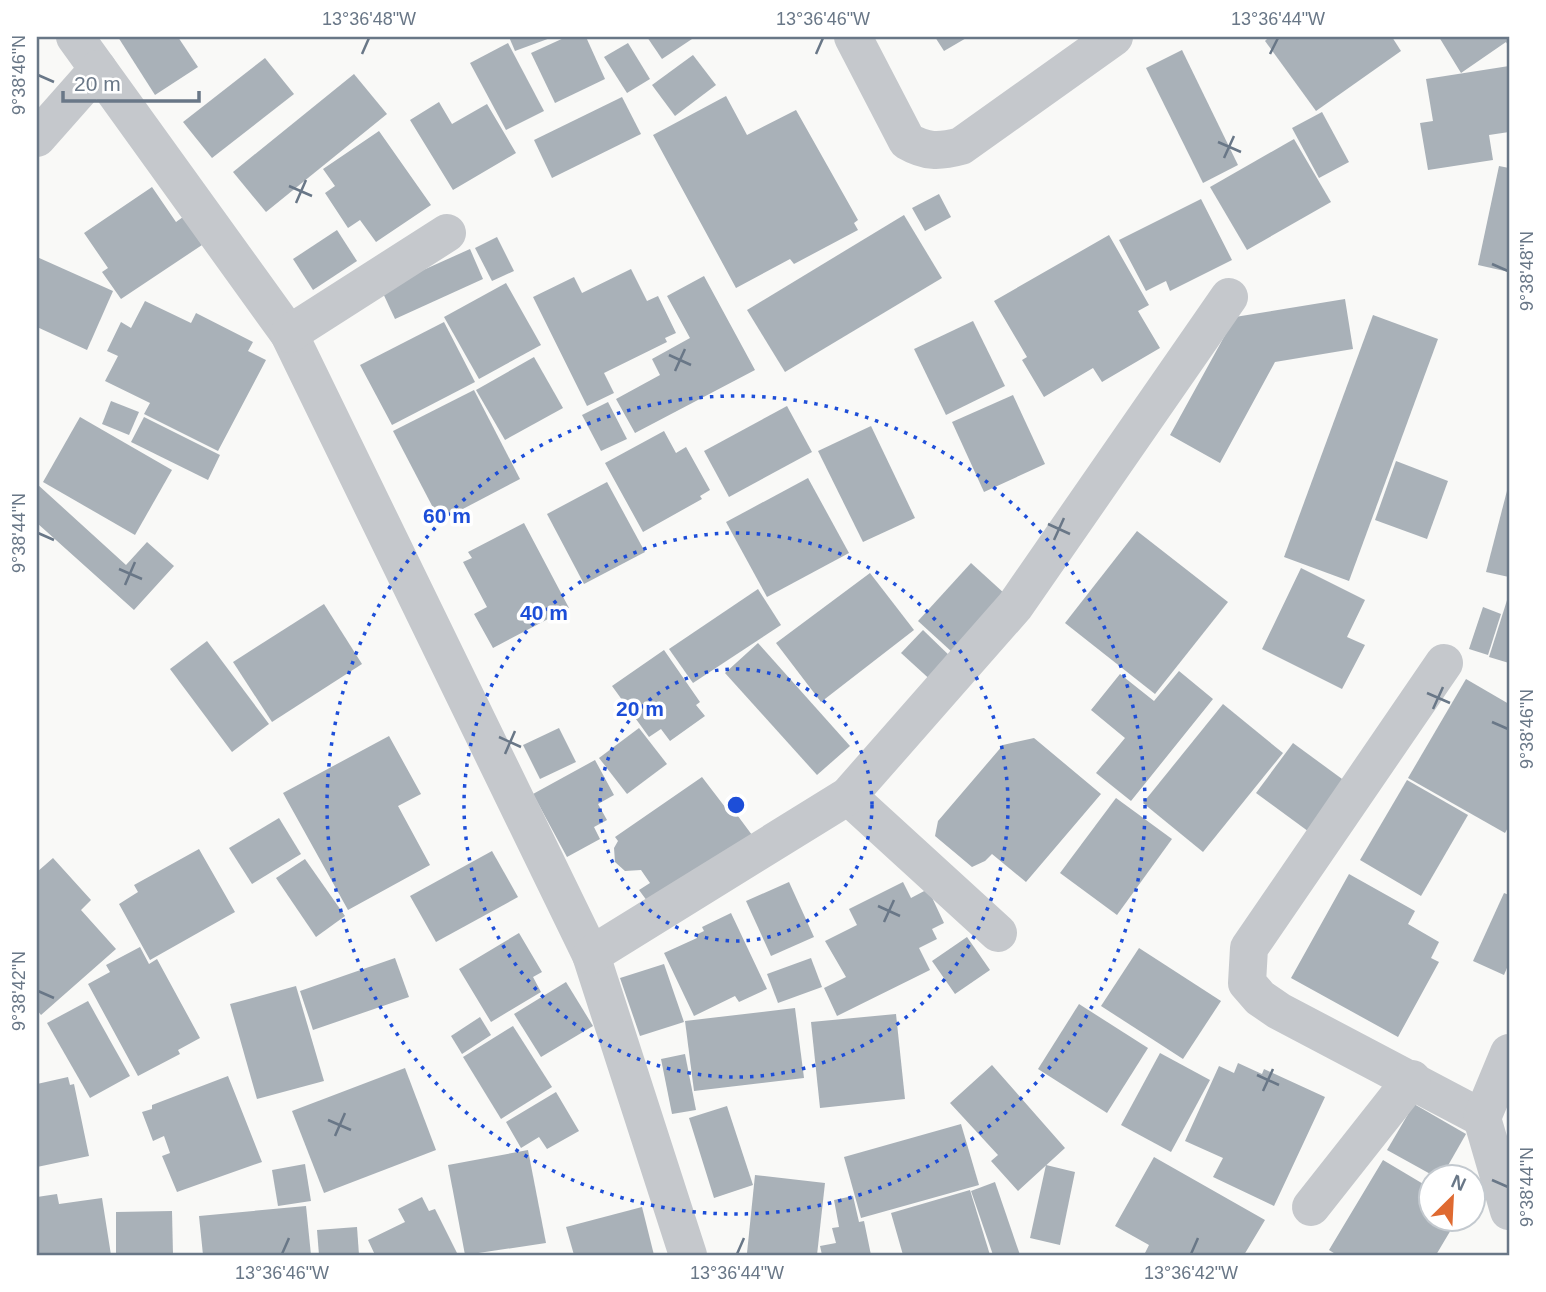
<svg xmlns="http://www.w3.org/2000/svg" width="1546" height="1292" viewBox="0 0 1546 1292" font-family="Helvetica,sans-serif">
  <rect width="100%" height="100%" fill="#f9f9f7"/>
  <g fill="#a9b1b8">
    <polygon points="118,37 178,37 198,67 155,95"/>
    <polygon points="509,37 553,37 515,51"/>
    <polygon points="566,37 586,37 605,79 555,103 531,53"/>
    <polygon points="647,37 695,37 662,59"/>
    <polygon points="935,37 968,37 944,51"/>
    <polygon points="1269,37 1392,37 1401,51 1316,111 1265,41"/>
    <polygon points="1439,37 1509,37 1509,47 1506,42 1461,73"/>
    <polygon points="508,43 544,111 506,130 470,63"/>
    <polygon points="628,43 650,79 627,93 604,57"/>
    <polygon points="1182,50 1238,165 1203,183 1146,68"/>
    <polygon points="693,55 716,85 675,116 652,85"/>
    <polygon points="265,58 294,94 212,158 183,122"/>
    <polygon points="1509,66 1509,132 1489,135 1493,160 1428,170 1420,123 1433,121 1426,79"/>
    <polygon points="354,74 387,114 266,212 233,172"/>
    <polygon points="726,96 747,135 796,110 858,220 854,223 858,230 794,264 790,259 736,288 653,135"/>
    <polygon points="622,97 641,134 552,178 534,140"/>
    <polygon points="439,102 452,124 487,104 516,153 453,190 410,120"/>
    <polygon points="1322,112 1349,162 1319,178 1292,128"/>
    <polygon points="379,131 431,205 376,242 360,220 348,228 325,193 335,186 323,169"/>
    <polygon points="1294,139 1331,202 1247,250 1210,187"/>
    <polygon points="1499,166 1509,168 1509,272 1478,265"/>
    <polygon points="152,187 176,222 183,217 202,245 121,299 102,272 108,268 84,233"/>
    <polygon points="939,194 951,217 925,231 912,208"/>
    <polygon points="1201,199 1232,260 1170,291 1166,281 1146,291 1119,240"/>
    <polygon points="904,215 942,278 785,372 747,310"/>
    <polygon points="337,230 357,261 313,290 293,259"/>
    <polygon points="1109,235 1149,305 1138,311 1160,348 1102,382 1093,368 1044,397 1022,360 1027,357 994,301"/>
    <polygon points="497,237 514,271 492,281 475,248"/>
    <polygon points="470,249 483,279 395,319 381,289"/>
    <polygon points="37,257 113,291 87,350 37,327"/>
    <polygon points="631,269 647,301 658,296 676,333 665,338 667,342 604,373 614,393 587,406 533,297 574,277 582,293"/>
    <polygon points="704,276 755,370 635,433 616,399 660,375 652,359 690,338 667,296"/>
    <polygon points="506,283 541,345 479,379 444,317"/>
    <polygon points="1345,299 1353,349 1275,362 1220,463 1170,435 1235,317"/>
    <polygon points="145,301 191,323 196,313 253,342 248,351 266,360 218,451 144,414 150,403 105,381 118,356 107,351 121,322 131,328"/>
    <polygon points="1373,315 1438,339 1349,581 1284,557"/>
    <polygon points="973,321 1005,386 946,415 914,349"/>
    <polygon points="444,322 475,382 392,425 360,365"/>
    <polygon points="534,357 563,408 505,440 476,390"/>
    <polygon points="474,390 520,479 440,521 393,431"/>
    <polygon points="1013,395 1045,464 984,492 952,422"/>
    <polygon points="111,401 139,412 129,435 102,424"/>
    <polygon points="608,402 627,439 601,451 582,415"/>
    <polygon points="787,406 812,452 729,497 704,451"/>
    <polygon points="80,417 172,470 135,535 43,482"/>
    <polygon points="144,417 220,455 208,480 131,442"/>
    <polygon points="871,426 915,518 863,542 818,451"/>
    <polygon points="664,431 676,453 686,447 710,490 700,496 702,499 643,532 605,463"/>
    <polygon points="1396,461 1448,481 1427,539 1375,520"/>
    <polygon points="808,478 849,553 767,597 726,522"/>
    <polygon points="607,482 645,552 584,584 547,514"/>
    <polygon points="1509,483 1509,577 1486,572"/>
    <polygon points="37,484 126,565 147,542 174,566 134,610 37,523"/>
    <polygon points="524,523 569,608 493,648 474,614 487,607 463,562 472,558 468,552"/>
    <polygon points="1137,531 1228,602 1155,694 1065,623"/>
    <polygon points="971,563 1005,594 952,652 918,621"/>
    <polygon points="1301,568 1365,600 1347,637 1365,645 1342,689 1262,649"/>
    <polygon points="870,573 914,630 821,702 776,643"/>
    <polygon points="758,589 781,625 693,683 669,649"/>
    <polygon points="1509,594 1509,663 1489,657"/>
    <polygon points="324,604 362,664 272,722 233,662"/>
    <polygon points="1483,607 1501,614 1488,655 1469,649"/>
    <polygon points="923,630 956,662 935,684 901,653"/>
    <polygon points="207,641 269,724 232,752 170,669"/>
    <polygon points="758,643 850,746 817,775 725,673"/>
    <polygon points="664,650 700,702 696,705 705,716 670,741 661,729 649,737 612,686"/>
    <polygon points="1179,671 1213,699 1131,801 1096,773 1125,738 1091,710 1120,674 1154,701"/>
    <polygon points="1466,679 1509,704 1509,826 1505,833 1408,778"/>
    <polygon points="1223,704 1283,753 1203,852 1143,803"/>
    <polygon points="559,728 576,762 540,779 523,745"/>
    <polygon points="639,728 667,764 627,794 599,758"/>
    <polygon points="389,736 421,794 398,806 430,865 348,910 283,793"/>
    <polygon points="1034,738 1101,794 1026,882 992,854 985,861 972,867 935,836 938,821 1003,745"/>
    <polygon points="1293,743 1353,787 1316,837 1256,793"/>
    <polygon points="595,760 614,795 598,804 607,820 594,827 600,839 567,857 533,794"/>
    <polygon points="702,777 725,807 729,804 752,835 653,909 639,890 650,883 641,870 625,871 615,862 614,848 618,841 615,837"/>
    <polygon points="1407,780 1468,815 1421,896 1360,860"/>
    <polygon points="1116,798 1172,839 1117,915 1060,873"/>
    <polygon points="279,818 301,854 252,884 229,848"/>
    <polygon points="199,849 235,912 150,960 119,904 138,892 134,885"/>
    <polygon points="492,851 518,897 436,942 410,896"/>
    <polygon points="53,858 91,900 81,910 116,949 41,1015 37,1010 37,872"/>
    <polygon points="305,859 345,916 316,937 276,878"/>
    <polygon points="1349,874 1415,911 1408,924 1439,942 1431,958 1439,962 1398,1037 1291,978"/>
    <polygon points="789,882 814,937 771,956 746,901"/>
    <polygon points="903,882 911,898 928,889 944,923 932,929 937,939 919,948 930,970 837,1016 824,988 846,977 825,941 857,925 849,909"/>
    <polygon points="1504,893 1509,895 1509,963 1504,975 1473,961"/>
    <polygon points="731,913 767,989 739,1002 735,996 694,1016 664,953 697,938 696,935 704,931 702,927"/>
    <polygon points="519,933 542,972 533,977 541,992 491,1022 459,969"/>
    <polygon points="967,937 990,970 955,994 932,961"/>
    <polygon points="140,947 149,964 157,959 200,1038 178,1050 180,1054 138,1076 88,984 110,972 106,965"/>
    <polygon points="1139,948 1221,1001 1183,1059 1101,1006"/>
    <polygon points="395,958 409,997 313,1030 300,991"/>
    <polygon points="811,958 822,987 778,1003 767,974"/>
    <polygon points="664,964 684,1022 640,1036 620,978"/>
    <polygon points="566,982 593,1026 541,1057 514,1014"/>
    <polygon points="296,986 324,1081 257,1099 230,1004"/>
    <polygon points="88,1001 130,1076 90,1098 47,1023"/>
    <polygon points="1079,1004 1148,1048 1107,1113 1038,1069"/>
    <polygon points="795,1008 804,1078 694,1091 685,1021"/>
    <polygon points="896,1014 905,1099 820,1108 811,1022"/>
    <polygon points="480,1017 491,1035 462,1054 451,1036"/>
    <polygon points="513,1026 552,1087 501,1119 463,1057"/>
    <polygon points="1160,1053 1210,1080 1171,1152 1121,1125"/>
    <polygon points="685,1054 696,1110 672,1114 661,1059"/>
    <polygon points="1238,1063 1262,1074 1264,1069 1325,1097 1274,1206 1213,1177 1223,1158 1185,1141 1219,1066 1234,1073"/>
    <polygon points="992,1065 1065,1148 1018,1191 991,1161 998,1155 950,1103"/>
    <polygon points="405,1068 436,1150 324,1193 292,1111"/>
    <polygon points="228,1076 262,1162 177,1192 162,1156 170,1153 164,1136 153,1141 142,1112 152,1109 152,1105"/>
    <polygon points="68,1077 70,1085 74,1084 89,1156 37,1167 37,1084"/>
    <polygon points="556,1092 579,1131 547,1149 539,1137 521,1148 506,1122"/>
    <polygon points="1414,1104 1466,1134 1442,1176 1434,1176 1387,1150"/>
    <polygon points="727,1106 753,1185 714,1198 689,1118"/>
    <polygon points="961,1124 979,1185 861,1218 844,1157"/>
    <polygon points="528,1150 546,1243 465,1255 448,1165"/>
    <polygon points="1154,1157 1265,1220 1244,1255 1144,1255 1149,1245 1115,1226"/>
    <polygon points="1383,1160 1430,1188 1430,1218 1458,1218 1436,1255 1337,1255 1329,1250"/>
    <polygon points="305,1164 311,1201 278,1206 272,1170"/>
    <polygon points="1046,1165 1075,1172 1060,1245 1030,1238"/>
    <polygon points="755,1175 825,1183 817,1255 747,1253"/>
    <polygon points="995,1182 1020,1255 993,1255 971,1191"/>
    <polygon points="970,1190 990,1255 903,1255 891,1213"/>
    <polygon points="57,1194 59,1204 102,1198 111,1255 37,1255 37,1197"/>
    <polygon points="853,1196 859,1222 864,1221 871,1255 822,1255 820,1246 836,1243 832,1228 839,1227 834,1200"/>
    <polygon points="422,1197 429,1211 435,1209 458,1255 375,1255 368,1240 405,1222 398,1209"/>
    <polygon points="306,1206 311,1255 203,1255 199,1216"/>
    <polygon points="642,1207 654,1255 574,1255 566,1227"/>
    <polygon points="172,1211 173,1255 116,1255 116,1212"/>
    <polygon points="357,1227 359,1255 319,1255 317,1230"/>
  </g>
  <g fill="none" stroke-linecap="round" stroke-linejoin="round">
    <g stroke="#c5c8cc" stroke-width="38">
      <polyline points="75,37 289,334 591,955 688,1255"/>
      <path d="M853 37 907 141C926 152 939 152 961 146L1114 37"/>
      <polyline points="37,138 98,69"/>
      <polyline points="289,334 447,233"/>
      <polyline points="1444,663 1249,948 1247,983 1260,998 1279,1011 1482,1118"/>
      <polyline points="848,796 998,933"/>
      <polyline points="591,955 848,796 1015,606 1229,297"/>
      <polyline points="1509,1053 1482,1118 1509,1211"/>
      <polyline points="1311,1207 1412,1079"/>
    </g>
  </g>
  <path fill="none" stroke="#697787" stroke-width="2.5" d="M362 54 369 38M816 54 823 38M1270 54 1278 38M38 75 54 82M1218 142 1241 152M1224 158 1234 136M289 186 312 196M296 203 306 180M1492 264 1508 271M669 355 691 365M675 371 685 349M1048 524 1070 534M38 533 54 540M1054 540 1064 518M119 569 142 579M125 585 135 562M1427 693 1450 703M1433 709 1443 687M1492 722 1508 729M499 737 521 747M505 754 515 731M878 906 900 916M884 922 894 900M38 991 54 998M1257 1075 1279 1085M1263 1091 1273 1069M328 1120 351 1130M335 1136 345 1113M1492 1180 1508 1187M282 1254 289 1238M737 1254 744 1238M1191 1254 1198 1238"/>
  <g fill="none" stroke="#1d4ed8" stroke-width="3.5" stroke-dasharray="3.5 7">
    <circle cx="736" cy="805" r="136"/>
    <circle cx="736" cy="805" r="272"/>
    <circle cx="736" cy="805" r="409"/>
  </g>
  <circle cx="736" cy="805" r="10" fill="#1d4ed8" stroke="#fff" stroke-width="3.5"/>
  <g font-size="21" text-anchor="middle" font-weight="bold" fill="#1d4ed8" stroke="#fff" stroke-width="7" stroke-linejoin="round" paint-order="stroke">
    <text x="447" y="523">60 m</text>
    <text x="544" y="620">40 m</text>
    <text x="640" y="716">20 m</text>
  </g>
  <rect width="1546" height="1292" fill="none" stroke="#ffffff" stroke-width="77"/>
  <g transform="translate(1452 1198) rotate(24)"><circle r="33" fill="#ffffff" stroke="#c3c9cf" stroke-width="2"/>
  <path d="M0-5L12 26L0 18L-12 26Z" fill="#df6a31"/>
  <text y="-10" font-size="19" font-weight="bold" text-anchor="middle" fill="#697787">N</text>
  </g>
  <path d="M63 91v10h136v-10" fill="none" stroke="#697787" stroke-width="3.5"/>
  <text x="74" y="91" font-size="21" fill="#697787" stroke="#ffffff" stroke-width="5" paint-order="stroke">20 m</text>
  <rect x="38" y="38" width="1470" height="1216" fill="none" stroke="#697787" stroke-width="2.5"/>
  <g font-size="18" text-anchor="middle" fill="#697787">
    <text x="369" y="25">13°36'48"W</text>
    <text x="823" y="25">13°36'46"W</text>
    <text x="1278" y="25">13°36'44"W</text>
    <text transform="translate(19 75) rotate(-90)" y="6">9°38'46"N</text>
    <text transform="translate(1527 271) rotate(-90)" y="6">9°38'48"N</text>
    <text transform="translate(19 533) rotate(-90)" y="6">9°38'44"N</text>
    <text transform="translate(1527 729) rotate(-90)" y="6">9°38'46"N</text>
    <text transform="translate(19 991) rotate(-90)" y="6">9°38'42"N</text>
    <text transform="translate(1527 1187) rotate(-90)" y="6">9°38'44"N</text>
    <text x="282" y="1279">13°36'46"W</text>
    <text x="737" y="1279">13°36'44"W</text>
    <text x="1191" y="1279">13°36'42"W</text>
  </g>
</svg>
